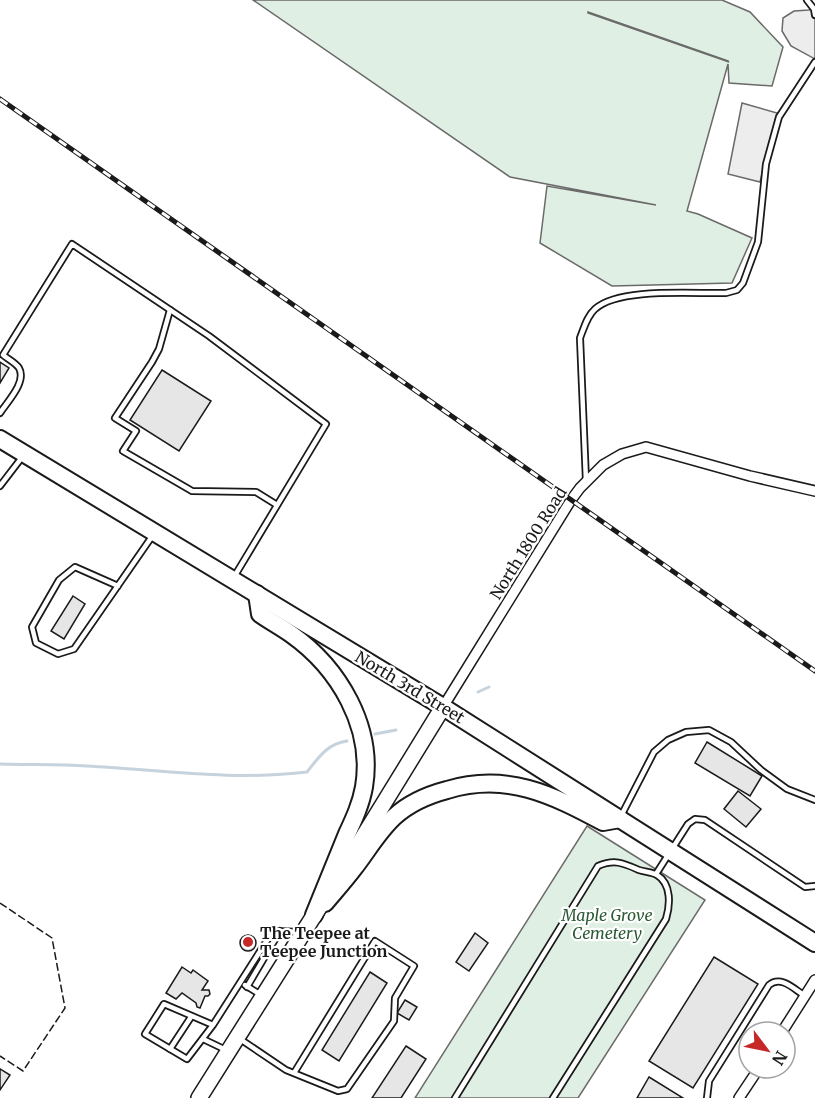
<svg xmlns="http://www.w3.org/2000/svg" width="815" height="1098" viewBox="0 0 815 1098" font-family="Merriweather,serif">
  <rect width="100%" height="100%" fill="#fff"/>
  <g fill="#e0efe3" stroke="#6a6a6a" stroke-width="1.5" fill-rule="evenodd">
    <path d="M253 0H722L750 12 783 47 772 86 729 83 728 64 687 211 698 214 752 238 732 283 612 286 540 243 547 186 656 205 510 177ZM588 12 728 61 729 62 588 13Z"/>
    <polygon points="587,826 705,900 578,1098 415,1098"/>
  </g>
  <g fill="#ededed" stroke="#6a6a6a" stroke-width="1.5">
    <polygon points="815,6 815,59 791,46 782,31 783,18 794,11 809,10"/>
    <polygon points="742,103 777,113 760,182 728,174"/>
  </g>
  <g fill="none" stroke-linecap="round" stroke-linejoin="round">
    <g stroke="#c6d2dc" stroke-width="3">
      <polyline points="478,692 489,687"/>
      <polyline points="375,734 396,730"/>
      <path d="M0 764C29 765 58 764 87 766 161 770 234 781 307 772 319 757 327 744 347 741"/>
    </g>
  </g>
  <g fill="#e6e6e6" stroke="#1a1a1a" stroke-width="1.5">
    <polygon points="0,362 9,368 0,383"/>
    <polygon points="162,370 211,401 179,451 130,420"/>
    <polygon points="73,596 85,604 64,639 51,631"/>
    <polygon points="707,742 762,776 750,796 695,763"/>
    <polygon points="738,791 761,809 746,827 724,809"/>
    <polygon points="475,933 488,943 469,971 456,962"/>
    <circle cx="248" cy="943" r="8"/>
    <polygon points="714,957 758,984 693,1088 649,1061"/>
    <polygon points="182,967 191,973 193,970 208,981 202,990 209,990 210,994 208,996 205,996 200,1008 197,1007 196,1003 182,993 176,999 166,993"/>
    <polygon points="370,972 387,983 339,1061 322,1050"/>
    <polygon points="405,1000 417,1007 409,1020 397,1013"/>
    <polygon points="406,1046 426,1059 401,1098 372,1098"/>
    <polygon points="0,1069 10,1075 0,1090"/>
    <polygon points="649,1077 683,1098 637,1098"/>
  </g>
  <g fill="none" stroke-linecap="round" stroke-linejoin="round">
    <defs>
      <g id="service">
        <polyline points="807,0 814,9 815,15"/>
        <polyline points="170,310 159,349 152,362 115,418 136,431 123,451 192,491 256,492 277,505"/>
        <path d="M0 413C7 402 27 382 19 368 16 363 8 359 3 355L72 244 209 336 326 424 234 577"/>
        <path d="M586 481 580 338C584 328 587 316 595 309 619 287 694 294 726 293L737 290 743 283 758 242 766 164 779 117 815 62"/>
        <polyline points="0,486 23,456"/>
        <polyline points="118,586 75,567 59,580 32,627 36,643 58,654 74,649 153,535"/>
        <polyline points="621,816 654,752 668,740 686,732 709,730 731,742 761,770 787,789 815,800"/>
        <polyline points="656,874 688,824 695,819 705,820 805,887 815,886"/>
        <polyline points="245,985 261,995"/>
        <polyline points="247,987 280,931"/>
        <polyline points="213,1025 187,1059 145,1034 164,1004 213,1025 273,931 301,932"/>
        <polyline points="203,1039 226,1050"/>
        <polyline points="240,1039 286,1070 338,1091 347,1089 394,1021 395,998 414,966 375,941 294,1073"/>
        <polyline points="170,1049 191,1017"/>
        <path d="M455 1098 598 866C615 859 623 863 639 870 645 872 652 872 657 875 672 884 670 906 666 919L553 1098"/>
        <path d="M707 1098 709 1081 769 985C781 975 794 989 805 996"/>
      </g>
      <g id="minor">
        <polyline points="443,707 571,500 580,488 603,465 622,454 646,447 750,476 815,491"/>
        <polyline points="782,1032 815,980"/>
        <polyline points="739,1098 759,1068"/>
      </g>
      <g id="primary">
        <polyline points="333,886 443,707"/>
        <polyline points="199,1098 320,906"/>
      </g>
      <g id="trunk">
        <polyline points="0,439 443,707 815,943"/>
        <path d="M257 594 260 614C270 621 281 627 291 634 339 668 374 727 364 787 361 804 354 819 347 834 336 861 325 888 314 915"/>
        <path d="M325 903C335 891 345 880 354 868 368 850 378 832 394 817 408 804 428 795 447 790 506 772 551 794 603 822L620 819"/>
      </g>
    </defs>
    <use href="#service" stroke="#1a1a1a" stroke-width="8"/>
    <use href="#minor" stroke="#1a1a1a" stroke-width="12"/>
    <use href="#primary" stroke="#1a1a1a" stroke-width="18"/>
    <use href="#trunk" stroke="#1a1a1a" stroke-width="20"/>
    <use href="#service" stroke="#fff" stroke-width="4.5"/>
    <use href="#minor" stroke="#fff" stroke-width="9"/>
    <use href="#primary" stroke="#fff" stroke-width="15"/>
    <use href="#trunk" stroke="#fff" stroke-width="16"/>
    <defs>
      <polyline id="rail" points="0,99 815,671"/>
    </defs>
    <use href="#rail" stroke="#1a1a1a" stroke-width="5"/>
    <use href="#rail" stroke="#fff" stroke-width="3" stroke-dasharray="9" stroke-linecap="butt"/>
    <polyline stroke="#1a1a1a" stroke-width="1.5" stroke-dasharray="8 3" stroke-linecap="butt" points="0,903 52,938 65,1008 23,1071 0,1056"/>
  </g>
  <circle fill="#c62828" stroke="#fff" stroke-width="2" cx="248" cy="942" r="6"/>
  <g text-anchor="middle" stroke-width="4.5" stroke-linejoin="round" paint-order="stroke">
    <g font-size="16" fill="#1a1a1a" stroke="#fff">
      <text transform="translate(528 543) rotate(-58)" y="6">North 1800 Road</text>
      <text transform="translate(410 687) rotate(31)" y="6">North 3rd Street</text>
    </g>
    <g font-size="16" font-style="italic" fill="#2b5a34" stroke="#fff">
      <text x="607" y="921">Maple Grove<tspan x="607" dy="18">Cemetery</tspan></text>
    </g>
    <g font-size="16" font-weight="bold" fill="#1a1a1a" stroke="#fff" text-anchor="start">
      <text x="260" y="939">The Teepee at<tspan x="260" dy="18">Teepee Junction</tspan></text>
    </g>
  </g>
  <g transform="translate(767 1050) rotate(122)"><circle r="28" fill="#ffffff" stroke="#a3a3a3" stroke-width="1.5"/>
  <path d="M0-4.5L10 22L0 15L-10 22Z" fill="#c62828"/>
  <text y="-9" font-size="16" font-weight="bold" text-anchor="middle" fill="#1a1a1a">N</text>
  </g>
</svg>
